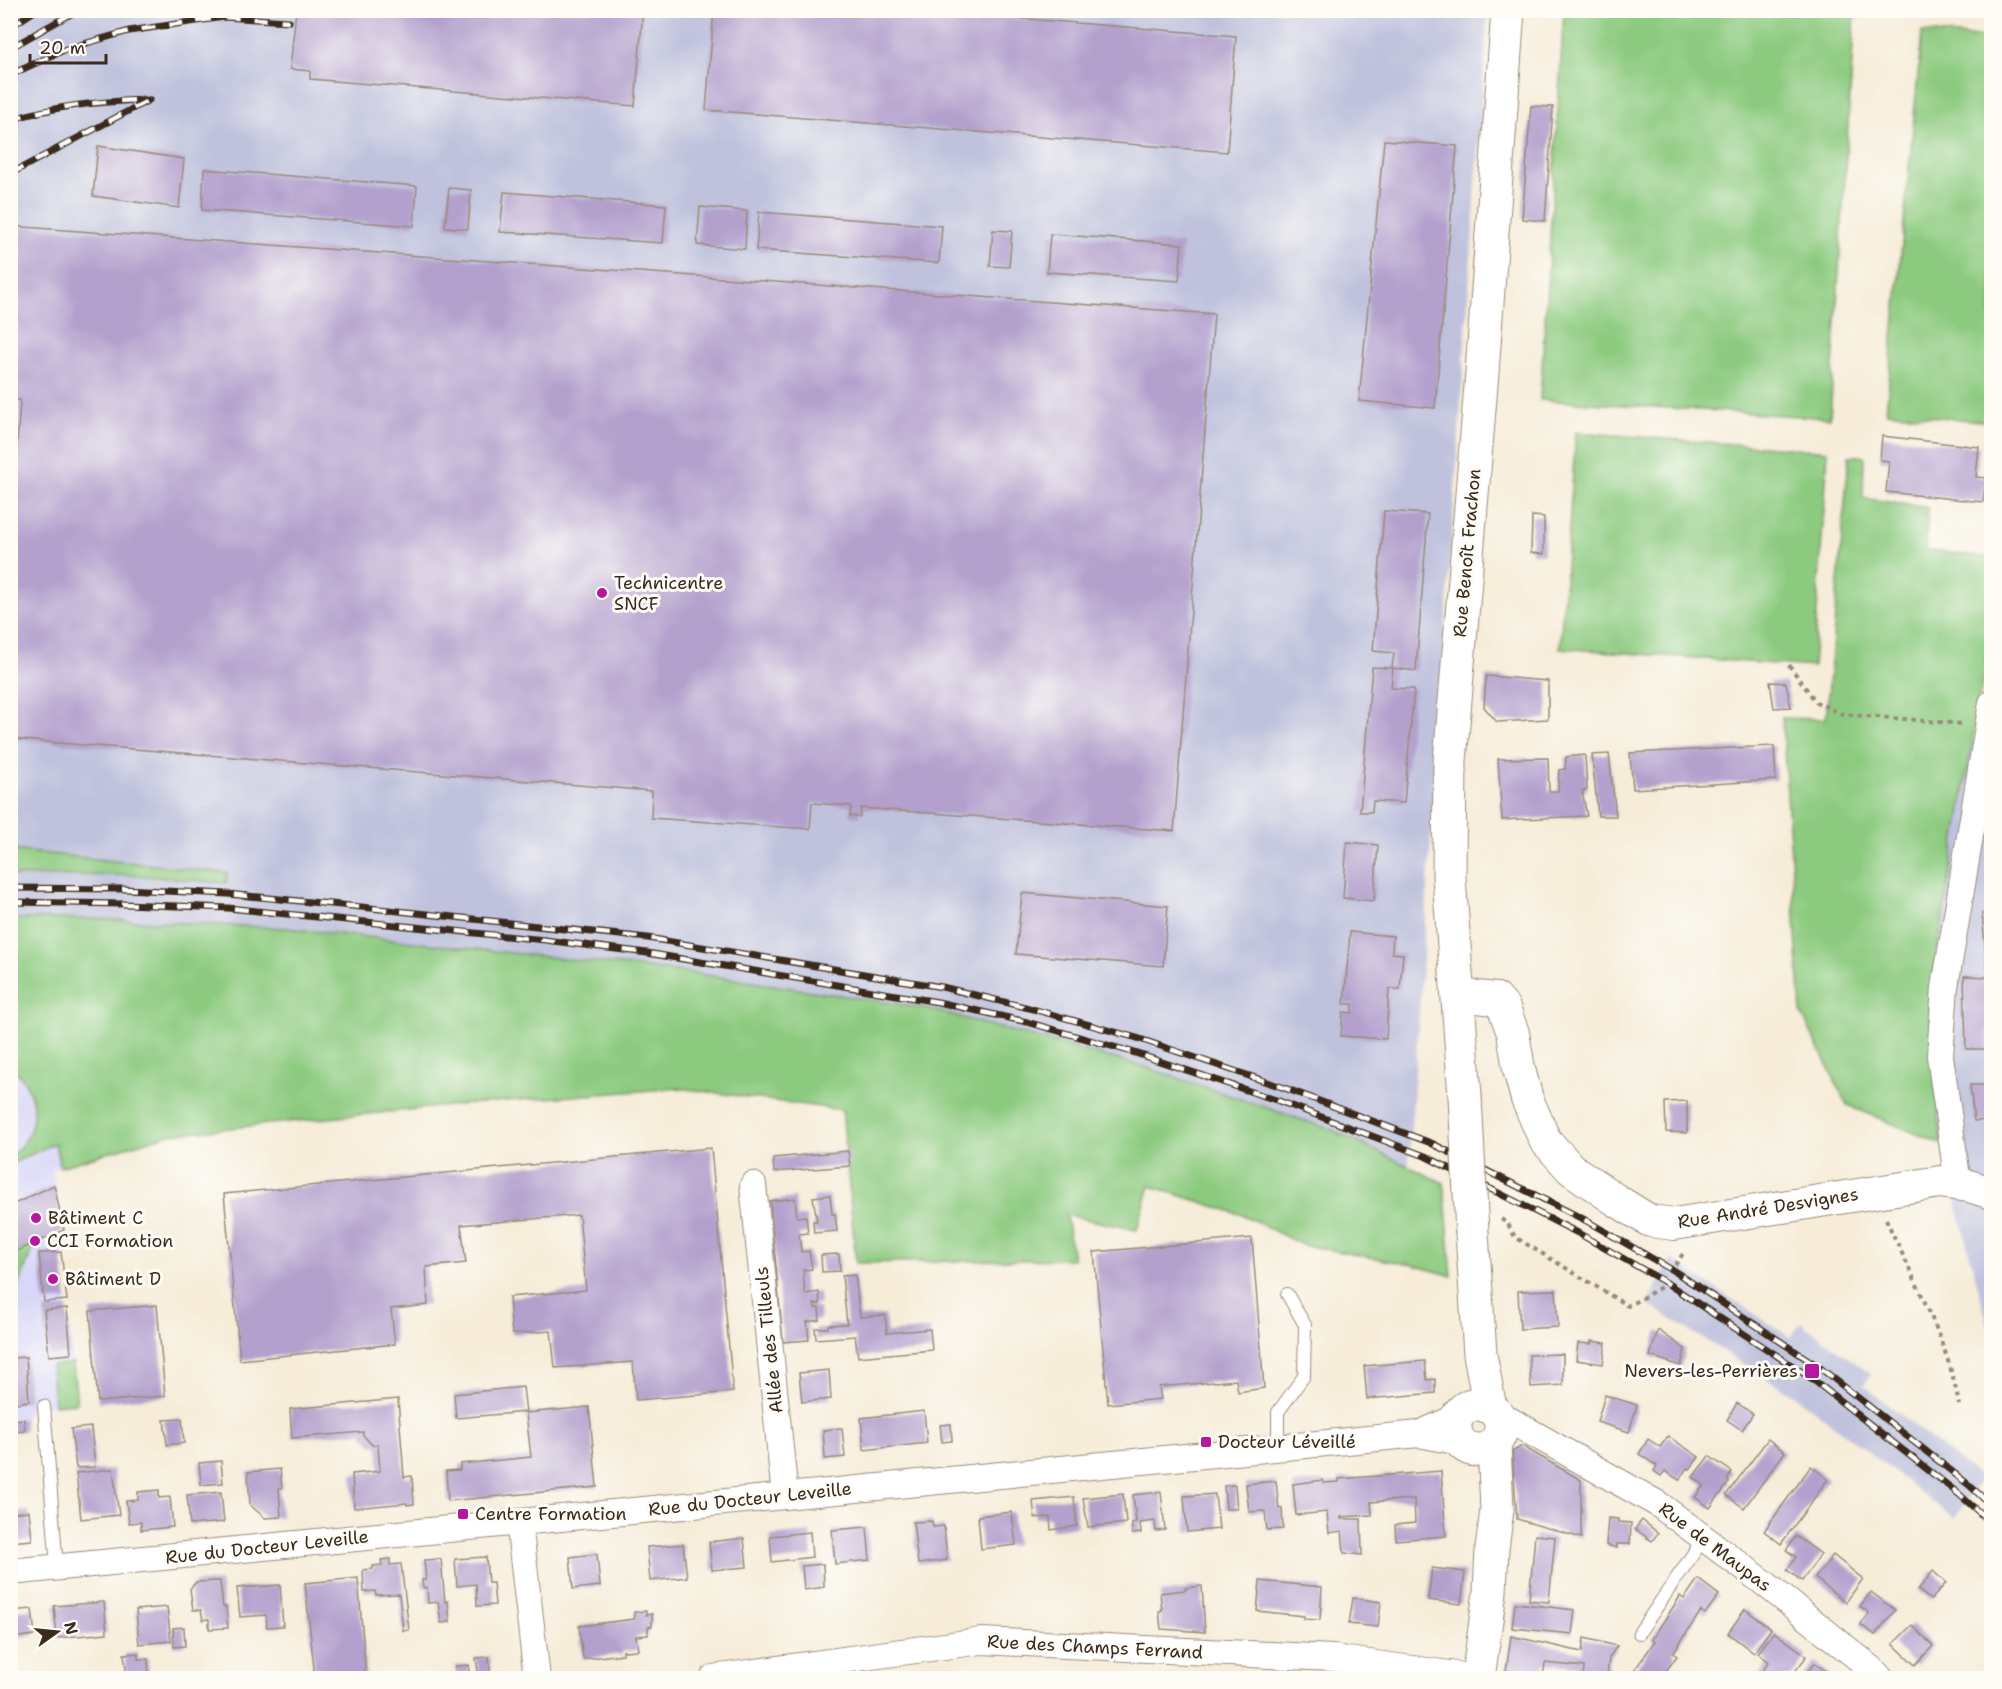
<svg xmlns="http://www.w3.org/2000/svg" width="2002" height="1689" viewBox="0 0 2002 1689" font-family="'Shantell Sans',sans-serif">
  <rect width="100%" height="100%" fill="#fdfcf7"/>
  <filter id="ink" filterUnits="userSpaceOnUse"><feTurbulence type="fractalNoise" baseFrequency=".0167" numOctaves="2"/><feDisplacementMap in="SourceGraphic" scale="12" xChannelSelector="R" yChannelSelector="G"/><feConvolveMatrix kernelMatrix="1 2 1 2 8 2 1 2 1" color-interpolation-filters="sRGB"/></filter>
  <filter id="wash" filterUnits="userSpaceOnUse"><feTurbulence type="fractalNoise" baseFrequency=".008" numOctaves="4" result="noise"/><feDisplacementMap in="SourceGraphic" scale="24" xChannelSelector="R" yChannelSelector="G"/><feGaussianBlur stdDeviation="1.35" result="paint"/><feColorMatrix in="noise" values="0 0 0 0 0 0 0 0 0 0 0 0 0 0 0 0 0 1.4 0 .05"/><feComposite in="paint" operator="in"/></filter>
  <g filter="url(#wash)">
    <rect width="100%" height="100%" fill="#f6ecd8"/>
    <polygon fill="#d9d7f8" points="11,1053 55,1142 60,1167 53,1169 77,1403 30,1407 24,1419 12,1421 13,1435 11,1435"/>
    <g fill="#c0c2dd">
      <polygon points="10,11 1488,11 1406,1202 1070,1082 11,980"/>
      <polygon points="1992,739 1991,1337 1941,1144 1929,1000 1973,740"/>
      <polygon points="1671,1259 1790,1337 1801,1323 1871,1374 1863,1385 1982,1479 1954,1519 1800,1399 1647,1304"/>
    </g>
    <g fill="#8cca7f" stroke="#647a4e" stroke-width="1.5">
      <polygon points="1564,11 1855,11 1830,418 1540,400"/>
      <polygon points="1922,32 1991,38 1991,422 1886,412"/>
      <polygon points="1576,432 1828,451 1813,667 1560,648"/>
      <polygon points="1849,456 1864,456 1863,498 1928,508 1925,550 1991,558 1991,629 1929,1000 1941,1144 1847,1105 1801,1012 1782,718 1826,719"/>
      <polygon points="11,850 227,873 226,883 133,875 11,876"/>
      <path d="M11 919H97L286 928 692 973 925 1008 1145 1067 1332 1130 1444 1183 1452 1276 1413 1265 1302 1245 1245 1216 1150 1186 1137 1230 1066 1215 1073 1259 856 1263 842 1110 679 1088 468 1104 170 1134 60 1167 55 1143 11 1164V1154C41 1136 40 1088 11 1068Z"/>
      <polygon points="35,1243 17,1290 11,1294 11,1254"/>
      <polygon points="73,1363 77,1403 54,1405 51,1366"/>
    </g>
    <g id="blocks">
      <g fill="#b3a0cd">
        <polygon points="296,10 643,10 635,106 310,79 310,71 290,69"/>
        <polygon points="714,10 916,10 1236,36 1227,152 706,110"/>
        <polygon points="1531,106 1553,107 1545,221 1522,219"/>
        <polygon points="1384,140 1457,146 1435,408 1359,401"/>
        <polygon points="98,146 184,159 179,208 93,196"/>
        <polygon points="204,169 417,186 414,226 202,210"/>
        <polygon points="449,188 471,190 468,229 445,227"/>
        <polygon points="504,192 666,205 663,243 500,232"/>
        <polygon points="700,207 747,211 745,249 697,245"/>
        <polygon points="759,212 942,226 939,263 756,250"/>
        <polygon points="10,226 1214,314 1174,831 861,808 860,817 850,816 851,806 812,803 810,829 651,818 652,791 10,739 10,446 17,446 20,400 10,399"/>
        <polygon points="993,230 1012,231 1009,267 990,266"/>
        <polygon points="1050,234 1182,244 1179,281 1047,272"/>
        <polygon points="1882,436 1979,447 1976,477 1986,478 1983,502 1886,492 1889,461 1880,460"/>
        <polygon points="1384,511 1428,514 1416,671 1393,668 1391,688 1414,689 1404,803 1373,801 1372,812 1360,812 1372,667 1392,668 1394,653 1373,651"/>
        <polygon points="1532,516 1544,517 1544,554 1531,553"/>
        <polygon points="1486,676 1548,681 1548,719 1497,722 1484,707"/>
        <polygon points="1770,682 1786,683 1791,707 1774,708"/>
        <polygon points="1774,746 1776,780 1633,789 1630,753"/>
        <polygon points="1609,754 1616,816 1598,816 1592,755"/>
        <polygon points="1585,755 1587,790 1582,791 1587,816 1502,820 1498,759 1548,758 1549,791 1558,791 1559,770 1565,769 1566,757"/>
        <polygon points="1347,842 1378,845 1374,901 1343,898"/>
        <polygon points="1022,893 1168,906 1163,966 1016,954"/>
        <polygon points="1982,914 1992,914 1992,977 1988,977 1987,1049 1966,1049 1964,976 1988,977"/>
        <polygon points="1350,932 1393,936 1392,953 1403,954 1400,989 1389,989 1386,1039 1341,1036 1343,1012 1352,1013 1353,1004 1344,1004"/>
        <polygon points="1970,1085 1992,1085 1992,1120 1974,1121"/>
        <polygon points="1687,1101 1687,1133 1666,1132 1665,1102"/>
        <polygon points="711,1148 733,1392 636,1400 633,1362 555,1368 551,1331 512,1334 509,1297 586,1290 579,1215 461,1225 466,1263 426,1267 428,1305 391,1309 395,1344 240,1360 224,1194"/>
        <polygon points="848,1151 850,1166 774,1172 773,1158"/>
        <polygon points="54,1185 64,1230 10,1254 10,1206"/>
        <polygon points="830,1195 832,1214 835,1214 837,1231 814,1233 813,1221 817,1221 813,1197"/>
        <polygon points="795,1198 797,1217 806,1216 808,1233 799,1234 801,1252 809,1251 812,1269 803,1270 805,1294 819,1292 820,1304 814,1304 815,1308 819,1308 820,1320 807,1322 809,1340 783,1342 770,1201"/>
        <polygon points="1252,1238 1264,1388 1238,1392 1236,1380 1159,1387 1161,1399 1108,1404 1094,1252"/>
        <polygon points="61,1252 67,1300 44,1302 39,1253"/>
        <polygon points="839,1254 840,1271 822,1272 821,1255"/>
        <polygon points="855,1275 860,1317 885,1315 887,1333 930,1329 932,1350 858,1357 855,1336 816,1339 815,1328 828,1328 828,1325 847,1324 842,1276"/>
        <polygon points="1556,1290 1558,1327 1520,1329 1518,1291"/>
        <polygon points="157,1305 165,1396 98,1402 90,1311"/>
        <polygon points="67,1308 71,1354 49,1356 44,1310"/>
        <polygon points="1658,1330 1685,1349 1681,1366 1650,1356"/>
        <polygon points="1591,1341 1606,1343 1603,1364 1576,1360 1578,1343 1591,1344"/>
        <polygon points="1563,1354 1563,1385 1531,1387 1529,1355"/>
        <polygon points="26,1357 29,1401 10,1404 10,1358"/>
        <polygon points="1425,1361 1427,1380 1435,1379 1435,1393 1367,1399 1364,1366"/>
        <polygon points="829,1370 831,1399 802,1402 799,1373"/>
        <polygon points="523,1387 526,1412 456,1418 454,1394"/>
        <polygon points="1605,1395 1637,1405 1629,1432 1597,1422"/>
        <polygon points="398,1399 404,1477 412,1476 414,1504 407,1505 407,1503 354,1508 352,1474 380,1471 378,1445 372,1445 363,1435 363,1432 292,1438 290,1409"/>
        <polygon points="1737,1403 1753,1414 1742,1430 1727,1420"/>
        <polygon points="589,1407 597,1487 448,1501 446,1471 460,1470 460,1464 531,1457 526,1413"/>
        <polygon points="924,1411 927,1443 864,1450 861,1418"/>
        <polygon points="24,1419 25,1431 13,1432 12,1420"/>
        <polygon points="182,1419 184,1443 167,1445 164,1420"/>
        <polygon points="951,1424 952,1441 942,1442 940,1425"/>
        <polygon points="91,1427 95,1467 76,1468 71,1429"/>
        <polygon points="842,1428 845,1457 825,1459 823,1430"/>
        <polygon points="1668,1436 1699,1457 1690,1469 1687,1468 1679,1480 1665,1471 1661,1476 1654,1471 1657,1466 1639,1454 1648,1439 1660,1447"/>
        <polygon points="1768,1439 1785,1452 1744,1508 1726,1495"/>
        <polygon points="1522,1446 1581,1480 1581,1538 1517,1519 1512,1452"/>
        <polygon points="1709,1456 1732,1472 1727,1480 1729,1482 1710,1508 1695,1497 1704,1485 1693,1477"/>
        <polygon points="221,1461 223,1483 201,1485 199,1463"/>
        <polygon points="1811,1466 1828,1479 1781,1544 1764,1531"/>
        <polygon points="113,1469 119,1515 81,1519 76,1473"/>
        <polygon points="280,1469 282,1488 279,1488 281,1517 265,1518 250,1505 248,1472"/>
        <polygon points="1441,1471 1446,1536 1396,1540 1395,1525 1415,1523 1414,1499 1371,1502 1372,1515 1341,1517 1341,1519 1361,1519 1362,1555 1344,1553 1342,1531 1329,1533 1327,1512 1296,1515 1293,1484 1323,1480 1323,1483 1339,1482 1339,1479"/>
        <polygon points="1276,1481 1279,1509 1282,1508 1283,1529 1267,1530 1265,1511 1249,1512 1246,1484"/>
        <polygon points="1235,1485 1237,1509 1226,1509 1224,1486"/>
        <polygon points="159,1490 159,1498 170,1497 173,1527 141,1530 141,1522 129,1523 126,1501 138,1500 138,1492"/>
        <polygon points="221,1492 224,1522 190,1525 187,1495"/>
        <polygon points="1161,1492 1165,1530 1156,1531 1155,1521 1140,1523 1141,1533 1132,1534 1132,1523 1136,1522 1133,1495"/>
        <polygon points="1123,1494 1126,1523 1088,1527 1083,1498"/>
        <polygon points="1215,1494 1219,1529 1187,1532 1184,1496"/>
        <polygon points="1074,1497 1077,1526 1051,1530 1050,1517 1035,1518 1033,1501"/>
        <polygon points="29,1511 32,1540 10,1542 10,1513"/>
        <polygon points="1012,1512 1016,1545 981,1549 978,1516"/>
        <polygon points="1608,1518 1618,1519 1618,1522 1631,1523 1630,1544 1617,1544 1617,1548 1606,1545"/>
        <polygon points="1642,1520 1658,1533 1652,1541 1635,1529"/>
        <polygon points="932,1521 933,1527 944,1526 947,1560 918,1564 913,1522"/>
        <polygon points="867,1527 870,1560 835,1564 832,1530"/>
        <polygon points="810,1532 812,1557 772,1562 770,1536"/>
        <polygon points="1535,1535 1555,1537 1549,1602 1529,1600"/>
        <polygon points="1796,1536 1821,1554 1802,1581 1787,1570 1796,1557 1786,1550"/>
        <polygon points="744,1538 747,1567 712,1570 709,1542"/>
        <polygon points="683,1544 687,1577 650,1581 647,1547"/>
        <polygon points="597,1554 600,1586 573,1589 570,1557"/>
        <polygon points="1833,1555 1863,1579 1846,1602 1815,1578"/>
        <polygon points="486,1557 488,1583 493,1583 495,1605 477,1606 476,1584 457,1586 455,1559"/>
        <polygon points="390,1559 390,1565 401,1564 409,1630 403,1631 399,1594 376,1595 375,1591 364,1592 363,1570 373,1569 373,1566 382,1565 381,1560"/>
        <polygon points="441,1559 445,1602 448,1601 450,1622 441,1623 438,1602 428,1603 427,1587 423,1588 422,1580 426,1580 424,1560"/>
        <polygon points="823,1564 824,1587 804,1590 802,1566"/>
        <polygon points="1432,1568 1465,1572 1461,1604 1428,1600"/>
        <polygon points="1933,1571 1946,1583 1931,1600 1918,1590"/>
        <polygon points="358,1578 366,1678 315,1678 305,1583"/>
        <polygon points="1698,1579 1719,1595 1705,1614 1701,1611 1673,1653 1677,1656 1661,1678 1629,1678 1655,1641 1652,1639 1679,1598 1680,1596 1684,1599"/>
        <polygon points="220,1581 223,1607 226,1607 228,1628 209,1629 209,1619 203,1620 201,1610 193,1610 190,1589 196,1582"/>
        <polygon points="1260,1581 1322,1587 1320,1620 1304,1619 1304,1616 1257,1611"/>
        <polygon points="280,1585 283,1626 267,1627 266,1615 240,1617 237,1588"/>
        <polygon points="1202,1586 1205,1632 1161,1629 1159,1611 1162,1610 1160,1593 1186,1590 1185,1588"/>
        <polygon points="1871,1592 1895,1610 1875,1635 1860,1624 1869,1613 1860,1606"/>
        <polygon points="1353,1598 1381,1602 1378,1627 1349,1624"/>
        <polygon points="104,1602 107,1633 57,1638 54,1606"/>
        <polygon points="1515,1603 1575,1610 1572,1634 1512,1628"/>
        <polygon points="167,1607 171,1641 139,1644 136,1610"/>
        <polygon points="32,1609 35,1635 10,1638 10,1611"/>
        <polygon points="1745,1609 1771,1629 1754,1653 1728,1633"/>
        <polygon points="646,1611 646,1615 652,1614 652,1626 648,1627 648,1635 636,1636 638,1650 623,1651 623,1654 583,1659 579,1626 634,1619 634,1612"/>
        <polygon points="1912,1625 1933,1646 1915,1665 1893,1644"/>
        <polygon points="184,1627 185,1646 174,1647 173,1628"/>
        <polygon points="1774,1632 1807,1656 1790,1678 1762,1678 1759,1676 1769,1662 1758,1653"/>
        <polygon points="1511,1636 1582,1652 1584,1638 1617,1646 1609,1658 1607,1678 1583,1678 1584,1667 1545,1663 1543,1678 1505,1678"/>
        <polygon points="138,1653 138,1659 148,1659 149,1676 127,1677 124,1654"/>
        <polygon points="489,1657 491,1678 479,1678 476,1658"/>
        <polygon points="1815,1663 1831,1675 1828,1678 1802,1678"/>
        <polygon points="469,1665 469,1673 456,1674 455,1666"/>
      </g>
    </g>
  </g>
  <g filter="url(#ink)">
    <use href="#blocks" fill-opacity="0" stroke="#988b7b" stroke-width="1.5"/>
    <g fill="none" stroke-linecap="round" stroke-linejoin="round">
      <defs>
        <g id="service">
          <polyline points="44,1406 57,1567"/>
          <polyline points="1278,1448 1278,1412 1304,1376 1305,1325 1287,1294"/>
          <polyline points="1639,1633 1704,1538"/>
        </g>
        <g id="minor">
          <polyline points="1958,1184 1940,1056 1945,987 1992,703"/>
          <polyline points="753,1185 785,1496"/>
          <polyline points="1495,1412 1658,1504 1763,1582 1872,1669 1880,1678"/>
          <polyline points="1419,1434 1457,1417"/>
          <polyline points="519,1522 537,1678"/>
          <polyline points="10,1572 1419,1434 1460,1442"/>
          <polyline points="713,1678 981,1641 1333,1658 1478,1678"/>
        </g>
        <polyline id="tertiary" points="1458,995 1496,999 1504,1008 1513,1033 1519,1069 1527,1099 1545,1140 1571,1169 1616,1200 1650,1221 1674,1224 1940,1182 1969,1186 1992,1193"/>
        <g id="secondary">
          <polyline points="1465,1096 1449,877 1450,761 1482,373 1508,10"/>
          <polyline points="1472,1233 1480,1354 1490,1408"/>
          <circle cx="1478" cy="1427" r="23"/>
          <polyline points="1478,1678 1490,1592 1492,1549 1497,1510 1494,1443"/>
        </g>
      </defs>
      <use href="#service" stroke="#988b7b" stroke-width="14"/>
      <use href="#minor" stroke="#988b7b" stroke-width="28"/>
      <use href="#tertiary" stroke="#988b7b" stroke-width="34"/>
      <use href="#secondary" stroke="#988b7b" stroke-width="35"/>
      <g stroke="#988b7b" stroke-width="4" stroke-dasharray="4.5 4.5" stroke-linecap="butt">
        <polyline points="1789,665 1816,702 1842,714 1963,724"/>
        <polyline points="1501,1219 1508,1224 1515,1237 1628,1306 1661,1287"/>
        <path d="M1886 1219C1913 1279 1948 1340 1959 1405"/>
        <polyline points="1675,1265 1685,1251"/>
      </g>
      <use href="#service" stroke="#fff" stroke-width="12"/>
      <use href="#minor" stroke="#fff" stroke-width="26"/>
      <use href="#tertiary" stroke="#fff" stroke-width="32"/>
      <use href="#secondary" stroke="#fff" stroke-width="33"/>
      <defs>
        <g id="rail">
          <polyline points="10,27 36,10"/>
          <polyline points="10,48 78,10"/>
          <polyline points="10,75 66,49 129,31 224,17 289,21"/>
          <path d="M10 120C54 106 100 101 146 100"/>
          <polyline points="10,174 149,100"/>
          <polyline points="10,888 124,889 228,894 361,907 648,938 942,987 1029,1008 1137,1038 1282,1087 1431,1143 1585,1220 1674,1271 1819,1367 1969,1485 1992,1506"/>
          <polyline points="10,902 124,904 228,908 545,940 647,953 938,1002 1027,1022 1132,1052 1279,1101 1425,1156 1578,1233 1665,1282 1811,1378 1960,1495 1992,1524"/>
        </g>
      </defs>
      <use href="#rail" stroke="#3b2a1e" stroke-width="7"/>
      <use href="#rail" stroke="#fdfcf7" stroke-width="4.5" stroke-dasharray="14" stroke-linecap="butt"/>
      <defs>
        <polyline id="secondary-bridge" points="1465,1096 1472,1233"/>
      </defs>
      <use href="#secondary-bridge" stroke="#988b7b" stroke-width="35" stroke-linecap="butt"/>
      <use href="#secondary-bridge" stroke="#fff" stroke-width="33"/>
    </g>
  </g>
  <g fill="#b5179e" stroke="#fdfcf7" stroke-width="2">
    <circle cx="602" cy="593" r="6"/>
    <circle cx="36" cy="1218" r="6"/>
    <circle cx="35" cy="1241" r="6"/>
    <circle cx="53" cy="1279" r="6"/>
    <rect x="1804" y="1363" width="16" height="16" rx="3"/>
    <rect x="1200" y="1436" width="12" height="12" rx="3"/>
    <rect x="457" y="1508" width="12" height="12" rx="3"/>
  </g>
  <g text-anchor="middle" stroke-width="6" stroke-linejoin="round" paint-order="stroke">
    <g font-size="18" fill="#3b2a1e" stroke="#fdfcf7">
      <text transform="translate(1467 553) rotate(-85)" y="6">Rue Benoît Frachon</text>
      <text transform="translate(1768 1208) rotate(-9)" y="6">Rue André Desvignes</text>
      <text transform="translate(769 1340) rotate(-96)" y="6">Allée des Tilleuls</text>
      <text transform="translate(750 1499) rotate(-6)" y="6">Rue du Docteur Leveille</text>
      <text transform="translate(267 1547) rotate(-6)" y="6">Rue du Docteur Leveille</text>
      <text transform="translate(1715 1547) rotate(37)" y="6">Rue de Maupas</text>
      <text transform="translate(1095 1647) rotate(3)" y="6">Rue des Champs Ferrand</text>
    </g>
    <g font-size="18" fill="#3b2a1e" stroke="#fdfcf7" text-anchor="start">
      <text x="614" y="589">Technicentre<tspan x="614" dy="21">SNCF</tspan></text>
      <text x="48" y="1224">Bâtiment C</text>
      <text x="47" y="1247">CCI Formation</text>
      <text x="65" y="1285">Bâtiment D</text>
      <text x="1798" y="1377" text-anchor="end">Nevers-les-Perrières</text>
      <text x="1218" y="1448">Docteur Léveillé</text>
      <text x="475" y="1520">Centre Formation</text>
    </g>
  </g>
  <rect width="2002" height="1689" fill="none" stroke="#fdfcf7" stroke-width="36"/>
  <g transform="translate(57 1632) rotate(75)" stroke="#fdfcf7" stroke-width="4.5" paint-order="stroke">
  <path d="M0-4.5L10 22L0 15L-10 22Z" fill="#3b2a1e"/>
  <text y="-9" font-size="16" font-weight="bold" text-anchor="middle" fill="#3b2a1e">N</text>
  </g>
  <path d="M30 54v9h76v-9" fill="none" stroke="#3b2a1e" stroke-width="3"/>
  <text x="39" y="54" font-size="18" fill="#3b2a1e" stroke="#fdfcf7" stroke-width="4.5" paint-order="stroke">20 m</text>
</svg>
